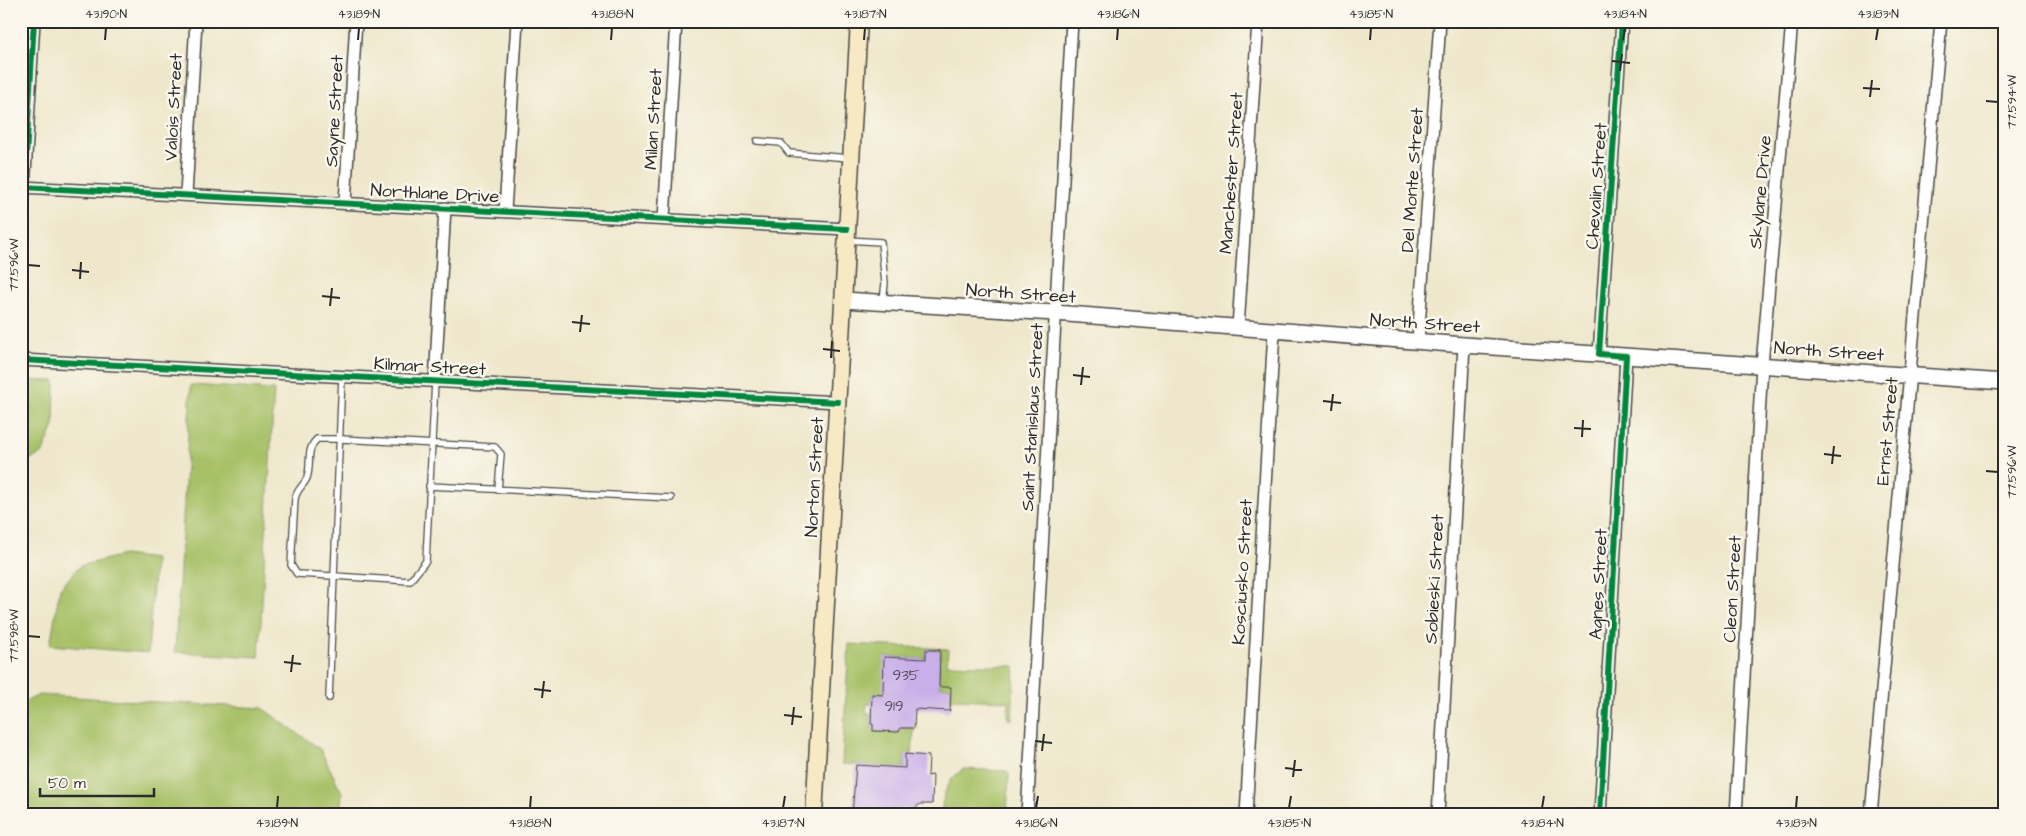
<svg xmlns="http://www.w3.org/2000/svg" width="2026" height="836" viewBox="0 0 2026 836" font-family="'Architects Daughter',sans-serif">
  <rect width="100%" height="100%" fill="#fbf7ec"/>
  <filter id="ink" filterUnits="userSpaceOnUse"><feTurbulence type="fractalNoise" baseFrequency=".02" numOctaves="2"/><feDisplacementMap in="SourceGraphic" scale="10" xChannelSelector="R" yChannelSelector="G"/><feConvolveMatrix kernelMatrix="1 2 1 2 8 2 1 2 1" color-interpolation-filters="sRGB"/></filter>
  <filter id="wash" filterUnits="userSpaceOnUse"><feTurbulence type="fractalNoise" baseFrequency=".0096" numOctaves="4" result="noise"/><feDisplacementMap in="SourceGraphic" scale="20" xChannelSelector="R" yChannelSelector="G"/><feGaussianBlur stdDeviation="1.12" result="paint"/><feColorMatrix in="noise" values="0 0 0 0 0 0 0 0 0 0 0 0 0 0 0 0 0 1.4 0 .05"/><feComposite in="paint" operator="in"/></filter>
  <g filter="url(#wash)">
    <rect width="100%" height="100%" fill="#eee7cb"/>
    <g fill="#a7c167" stroke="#697649">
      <polygon points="21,380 55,381 54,426 42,454 21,463"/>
      <polygon points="191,385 274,390 259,657 175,652"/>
      <polygon points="123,555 155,559 148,653 50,645 60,588 80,566"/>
      <polygon points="849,644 948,649 947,664 1015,666 1012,719 1008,719 1009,701 951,699 951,687 939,687 940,650 926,650 926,659 885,657 884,695 872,694 872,704 867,704 866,714 871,714 871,724 873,724 873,731 899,732 900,728 914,728 912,755 905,755 905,768 842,764"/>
      <polygon points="39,695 262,708 320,749 342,793 340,815 21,815 21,704"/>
      <path d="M964 769 1006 771 1009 775 1007 815H941C943 796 946 779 964 769Z"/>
    </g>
    <g id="blocks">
      <g fill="#c8afe9">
        <polygon points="926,650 940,650 939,687 951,687 950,711 915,709 914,728 900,728 899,732 873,731 873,724 871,724 872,694 883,695 884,657 926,659"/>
        <polygon points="905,754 929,756 928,776 933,775 932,804 920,804 913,810 899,809 899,815 852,815 856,765 905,768"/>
      </g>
    </g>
  </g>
  <g filter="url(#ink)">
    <use href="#blocks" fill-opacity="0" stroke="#484743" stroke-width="1"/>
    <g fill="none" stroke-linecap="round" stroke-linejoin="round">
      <defs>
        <g id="service">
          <polyline points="757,141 781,143 789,153 849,158"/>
          <polyline points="847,240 881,242 885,283 883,301"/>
          <polyline points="342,376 334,576 410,581 426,561 435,381"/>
          <polyline points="429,486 671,498"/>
          <path d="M329 698 334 576 297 574 291 565 295 499C297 488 304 486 307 478 312 464 305 450 317 439H341L495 447 501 454 498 490"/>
        </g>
        <g id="minor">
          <polyline points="21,187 847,229"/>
          <polyline points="186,195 196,21"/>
          <polyline points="345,203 356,21"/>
          <polyline points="505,211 517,21"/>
          <polyline points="664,219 676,21"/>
          <polyline points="21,240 34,21"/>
          <polyline points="1238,328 1258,21"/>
          <polyline points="1418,342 1440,21"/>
          <polyline points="1599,354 1622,21"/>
          <polyline points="21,360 838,402"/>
          <polyline points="435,381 445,208"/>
          <polyline points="1027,815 1072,21"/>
          <polyline points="1246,815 1274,331"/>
          <polyline points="1438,815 1464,345"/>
          <polyline points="1600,815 1626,356"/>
          <polyline points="1736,815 1762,365 1792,21"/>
          <polyline points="1871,815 1941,21"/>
        </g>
        <polyline id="tertiary" points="843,300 1055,313 1464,345 2005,382"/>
        <polyline id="secondary" points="814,815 859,21"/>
      </defs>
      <use href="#service" stroke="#484743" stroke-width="8"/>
      <use href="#minor" stroke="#484743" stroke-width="14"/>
      <use href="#tertiary" stroke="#484743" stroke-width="18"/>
      <use href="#secondary" stroke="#484743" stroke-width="19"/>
      <use href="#service" stroke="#fff" stroke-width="5.5"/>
      <use href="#minor" stroke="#fff" stroke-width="11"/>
      <use href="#tertiary" stroke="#fff" stroke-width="15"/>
      <use href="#secondary" stroke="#f6e9c3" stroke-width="16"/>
      <defs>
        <g id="cycleway">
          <polyline points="21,187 847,229"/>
          <polyline points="21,240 34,21"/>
          <polyline points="21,360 838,402"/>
          <polyline points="1600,815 1626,356 1599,354 1622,21"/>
        </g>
      </defs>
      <use href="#cycleway" stroke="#fbf7ec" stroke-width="9"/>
      <use href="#cycleway" stroke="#00873e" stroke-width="6"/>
    </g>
  </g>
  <path fill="none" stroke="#2b2b2b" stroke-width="2" d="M105 40 106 28M358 40 359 28M611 40 612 28M864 40 865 28M1117 40 1118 28M1370 40 1371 28M1623 40 1625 28M1876 40 1878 28M1612 61 1630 63M1620 71 1622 54M1863 88 1880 89M1870 97 1872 80M1986 101 1998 102M28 265 40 266M72 270 89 272M80 279 81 262M322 296 340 298M330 306 332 288M572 322 590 324M580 332 582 315M823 349 840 351M831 358 832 341M1073 375 1090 377M1081 385 1083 367M1323 401 1341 403M1331 411 1333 394M1574 428 1591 429M1582 437 1583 420M1824 454 1841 456M1832 464 1834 446M1986 471 1998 472M28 636 40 637M284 662 301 664M291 672 293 655M534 689 551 691M542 698 544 681M784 715 802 717M792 725 794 707M1035 741 1052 743M1042 751 1044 734M1285 768 1302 770M1293 777 1295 760M277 808 278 796M530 808 531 796M783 808 785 796M1036 808 1038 796M1289 808 1291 796M1542 808 1544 796M1796 808 1797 796"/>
  <g text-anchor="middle" stroke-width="5" stroke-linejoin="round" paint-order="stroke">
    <g font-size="15" fill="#524c5a">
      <text x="906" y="680">935</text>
      <text x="894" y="711">919</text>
    </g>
    <g font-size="18" fill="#2b2b2b" stroke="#fbf7ec">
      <text transform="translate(173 107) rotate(-87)" y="6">Valois Street</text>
      <text transform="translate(334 111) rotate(-87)" y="6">Sayne Street</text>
      <text transform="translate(653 119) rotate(-87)" y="6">Milan Street</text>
      <text transform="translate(1231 173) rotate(-86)" y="6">Manchester Street</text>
      <text transform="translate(1412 180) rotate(-86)" y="6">Del Monte Street</text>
      <text transform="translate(1596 186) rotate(-86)" y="6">Chevalin Street</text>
      <text transform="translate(1760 192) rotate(-85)" y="6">Skylane Drive</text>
      <text transform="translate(435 193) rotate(3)" y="6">Northlane Drive</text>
      <text transform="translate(1021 293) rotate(4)" y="6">North Street</text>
      <text transform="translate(1425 323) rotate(4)" y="6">North Street</text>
      <text transform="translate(1829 351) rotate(4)" y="6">North Street</text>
      <text transform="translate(430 366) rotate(3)" y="6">Kilmar Street</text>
      <text transform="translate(1032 417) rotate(-87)" y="6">Saint Stanislaus Street</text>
      <text transform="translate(1887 431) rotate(-85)" y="6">Ernst Street</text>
      <text transform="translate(814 477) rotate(-87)" y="6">Norton Street</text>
      <text transform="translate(1242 572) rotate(-87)" y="6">Kosciusko Street</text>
      <text transform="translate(1434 579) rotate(-87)" y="6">Sobieski Street</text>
      <text transform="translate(1598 584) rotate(-87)" y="6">Agnes Street</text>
      <text transform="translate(1732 589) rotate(-87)" y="6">Cleon Street</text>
    </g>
  </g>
  <rect width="2026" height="836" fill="none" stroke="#fbf7ec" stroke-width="55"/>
  <path d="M40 788v8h114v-8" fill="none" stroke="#2b2b2b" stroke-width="2.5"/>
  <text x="48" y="788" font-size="15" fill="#2b2b2b" stroke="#fbf7ec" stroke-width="4" paint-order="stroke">50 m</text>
  <rect x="28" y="28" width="1970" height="780" fill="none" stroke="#2b2b2b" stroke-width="2"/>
  <g font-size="12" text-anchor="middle" fill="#2b2b2b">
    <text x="106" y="18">43.190°N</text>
    <text x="359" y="18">43.189°N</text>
    <text x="612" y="18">43.188°N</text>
    <text x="865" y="18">43.187°N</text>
    <text x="1118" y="18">43.186°N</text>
    <text x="1371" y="18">43.185°N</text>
    <text x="1625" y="18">43.184°N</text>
    <text x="1878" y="18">43.183°N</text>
    <text transform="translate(2012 102) rotate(-90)" y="4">77.594°W</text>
    <text transform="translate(14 265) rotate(-90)" y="4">77.596°W</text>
    <text transform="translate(2012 472) rotate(-90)" y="4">77.596°W</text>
    <text transform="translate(14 636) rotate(-90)" y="4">77.598°W</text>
    <text x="277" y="827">43.189°N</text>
    <text x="530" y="827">43.188°N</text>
    <text x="783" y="827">43.187°N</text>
    <text x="1036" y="827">43.186°N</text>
    <text x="1289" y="827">43.185°N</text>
    <text x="1542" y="827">43.184°N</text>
    <text x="1796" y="827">43.183°N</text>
  </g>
</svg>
